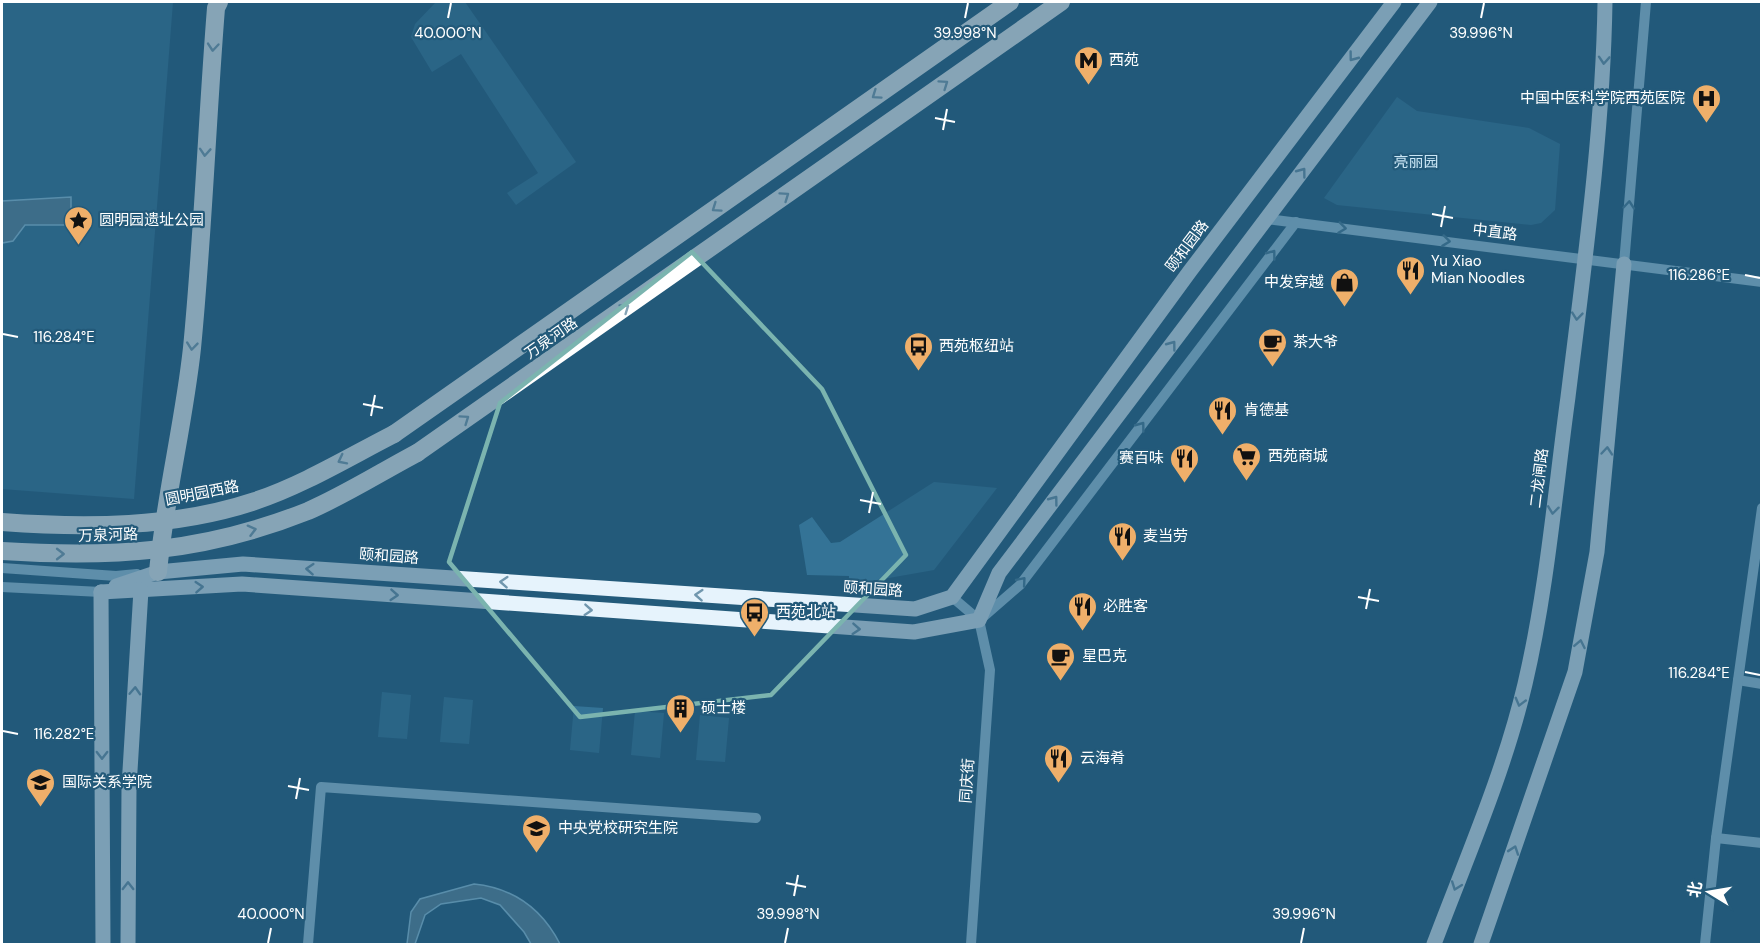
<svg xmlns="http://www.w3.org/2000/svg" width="1763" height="946" viewBox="0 0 1763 946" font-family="'DM Sans','Noto Sans SC',sans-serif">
  <rect width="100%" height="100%" fill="#235a7a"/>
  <g fill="#347396">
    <polygon points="2,2 173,2 134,499 2,489"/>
    <polygon points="436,2 465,2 576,162 516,205 507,193 538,173 461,54 432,72 411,37 415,24"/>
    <polygon points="1397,97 1417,111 1529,128 1560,144 1555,210 1541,223 1531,225 1337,205 1324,198"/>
    <polygon points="934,482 997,488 934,570 849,585 849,576 807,575 799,525 812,517 831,543 840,542"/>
    <polygon points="382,692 411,695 407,739 378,737"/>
    <polygon points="444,697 473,700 469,744 440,742"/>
    <polygon points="574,706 603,708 599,753 570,750"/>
    <polygon points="635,711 664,713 660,758 631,755"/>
    <polygon points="700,715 729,718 725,762 696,760"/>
  </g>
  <g fill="#5d859c" stroke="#9acce5" stroke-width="1.5">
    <polygon points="71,197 71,225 25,225 13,241 2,243 2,201"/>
    <path d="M474 884C513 888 542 909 560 944H531L524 932 500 905 481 898 441 904 425 915 415 944H407L411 912 420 899Z"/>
  </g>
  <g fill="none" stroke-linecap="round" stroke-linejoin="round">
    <g stroke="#a6cee4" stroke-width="10">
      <polyline points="1267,219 1762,282"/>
      <polyline points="1624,264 1646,2"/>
      <polyline points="2,568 116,576 137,574"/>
      <polyline points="2,587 101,592"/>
      <polyline points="952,597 979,620"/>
      <polyline points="982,618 1020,585 1296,222"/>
      <polyline points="1738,680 1762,684"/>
      <polyline points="1716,838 1762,843"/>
      <polyline points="308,944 321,787 756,818"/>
      <polyline points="971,944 990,670 979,620"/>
      <polyline points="1705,944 1716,838 1762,508"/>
    </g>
    <g stroke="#e6f3fc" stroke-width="15">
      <polyline points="116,586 158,572 243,564 915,609 952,597 1190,271 1394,2"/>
      <polyline points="101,592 242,584 914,632 979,620 999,573 1430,2"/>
      <polyline points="101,592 103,944"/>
      <polyline points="128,944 129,787 141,590"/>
      <path d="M1434 944C1466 859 1504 773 1525 684 1547 590 1555 492 1568 397 1584 267 1603 132 1605 2"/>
      <polyline points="1481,944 1575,672 1597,552 1624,264"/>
    </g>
    <g stroke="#fff" stroke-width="18">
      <polyline points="394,434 1010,2"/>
      <polyline points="417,453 1061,2"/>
      <path d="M158 572C165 497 184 423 192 348 203 235 207 121 216 8L219 2"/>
    </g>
    <g stroke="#fff" stroke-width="18">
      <path d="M2 522C85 528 174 528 255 501 303 485 349 457 394 434"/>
      <path d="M2 551C112 558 203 553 308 511 345 495 381 472 417 453"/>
    </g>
  </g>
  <defs><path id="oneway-chevron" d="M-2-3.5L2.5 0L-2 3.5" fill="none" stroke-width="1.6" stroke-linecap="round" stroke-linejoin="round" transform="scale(1.5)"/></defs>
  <g stroke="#86a4b6">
    <use href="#oneway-chevron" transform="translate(213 47) rotate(95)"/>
    <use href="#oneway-chevron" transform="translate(944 84) rotate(-35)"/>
    <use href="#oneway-chevron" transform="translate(876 95) rotate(145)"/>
    <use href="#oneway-chevron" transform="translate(205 152) rotate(94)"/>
    <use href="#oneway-chevron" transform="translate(785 196) rotate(-35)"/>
    <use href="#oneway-chevron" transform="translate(716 208) rotate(145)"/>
    <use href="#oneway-chevron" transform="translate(625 308) rotate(-35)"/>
    <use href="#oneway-chevron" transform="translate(192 346) rotate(96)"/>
    <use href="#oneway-chevron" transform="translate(465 419) rotate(-35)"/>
    <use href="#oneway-chevron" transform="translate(342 460) rotate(153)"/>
    <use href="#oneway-chevron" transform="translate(252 530) rotate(-15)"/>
    <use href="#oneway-chevron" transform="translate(60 554)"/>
  </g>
  <g stroke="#7197ae">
    <use href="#oneway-chevron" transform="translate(1353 57) rotate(127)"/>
    <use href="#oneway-chevron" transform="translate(1604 60) rotate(94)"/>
    <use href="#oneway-chevron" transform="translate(1302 172) rotate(-53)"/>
    <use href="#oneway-chevron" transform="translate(1577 316) rotate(96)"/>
    <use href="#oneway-chevron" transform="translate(1172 345) rotate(-53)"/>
    <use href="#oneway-chevron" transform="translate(1607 451) rotate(-85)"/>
    <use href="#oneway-chevron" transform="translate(1054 500) rotate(-53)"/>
    <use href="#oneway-chevron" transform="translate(1553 510) rotate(97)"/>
    <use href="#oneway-chevron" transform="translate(310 569) rotate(-176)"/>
    <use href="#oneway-chevron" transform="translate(504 582) rotate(-176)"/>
    <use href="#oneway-chevron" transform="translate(199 587) rotate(-4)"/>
    <use href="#oneway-chevron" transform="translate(394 595) rotate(4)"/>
    <use href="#oneway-chevron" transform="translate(699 595) rotate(-176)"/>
    <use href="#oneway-chevron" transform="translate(588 610) rotate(4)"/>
    <use href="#oneway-chevron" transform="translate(856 629) rotate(4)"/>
    <use href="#oneway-chevron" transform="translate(1580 644) rotate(-79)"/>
    <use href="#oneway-chevron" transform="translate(135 691) rotate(-87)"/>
    <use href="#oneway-chevron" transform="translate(1520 702) rotate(105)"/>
    <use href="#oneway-chevron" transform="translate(102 755) rotate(90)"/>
    <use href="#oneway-chevron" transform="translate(1514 850) rotate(-71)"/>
    <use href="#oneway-chevron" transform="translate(128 886) rotate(-90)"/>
    <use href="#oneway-chevron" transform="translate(1456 886) rotate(110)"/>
  </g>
  <g stroke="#4a7d9a">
    <use href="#oneway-chevron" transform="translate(1629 205) rotate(-85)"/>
    <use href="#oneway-chevron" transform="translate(1342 228) rotate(7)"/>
    <use href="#oneway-chevron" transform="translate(1446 241) rotate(7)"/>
    <use href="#oneway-chevron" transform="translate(1272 254) rotate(-53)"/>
    <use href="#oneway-chevron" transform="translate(1141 426) rotate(-53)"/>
    <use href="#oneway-chevron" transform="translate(1022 581) rotate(-50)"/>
  </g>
  <path d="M0 0H1763V946H0ZM692 252 822 389 906 555 771 695 580 717 449 562 500 403Z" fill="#235a7a" fill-opacity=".55" fill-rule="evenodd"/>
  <path fill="none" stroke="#7bb4af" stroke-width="4.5" stroke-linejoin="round" d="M692 252 822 389 906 555 771 695 580 717 449 562 500 403Z"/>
  <path fill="none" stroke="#fff" stroke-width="2" d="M448 18 451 3M965 18 968 3M1481 18 1484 3M935 118 955 122M943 130 947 109M1432 214 1453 218M1441 227 1445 206M1745 275 1760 278M3 334 18 337M363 404 383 408M371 416 375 395M860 500 881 504M869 513 873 492M1358 597 1379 601M1366 609 1370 589M1745 672 1760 675M3 731 18 734M288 786 309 790M296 799 300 778M786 883 806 887M794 896 798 875M268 943 271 928M785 943 788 928M1301 943 1304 928"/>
  <defs>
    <symbol id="metro-pin" viewBox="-11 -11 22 30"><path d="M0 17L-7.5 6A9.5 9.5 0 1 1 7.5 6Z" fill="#efaf6a" stroke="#235a7a"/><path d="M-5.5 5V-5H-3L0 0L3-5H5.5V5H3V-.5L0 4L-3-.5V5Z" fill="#111"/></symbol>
    <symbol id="hospital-pin" viewBox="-11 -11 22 30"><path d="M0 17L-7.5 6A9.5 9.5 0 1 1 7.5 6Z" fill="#efaf6a" stroke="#235a7a"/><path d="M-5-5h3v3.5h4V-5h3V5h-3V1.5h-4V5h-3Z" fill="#111"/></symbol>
    <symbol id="sight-pin" viewBox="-11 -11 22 30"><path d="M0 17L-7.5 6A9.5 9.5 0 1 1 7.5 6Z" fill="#efaf6a" stroke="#235a7a"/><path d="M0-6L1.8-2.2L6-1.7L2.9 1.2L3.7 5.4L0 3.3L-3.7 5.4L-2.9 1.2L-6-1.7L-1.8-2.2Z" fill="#111"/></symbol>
    <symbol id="restaurant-pin" viewBox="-11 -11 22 30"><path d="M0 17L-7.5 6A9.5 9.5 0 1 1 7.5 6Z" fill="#efaf6a" stroke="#235a7a"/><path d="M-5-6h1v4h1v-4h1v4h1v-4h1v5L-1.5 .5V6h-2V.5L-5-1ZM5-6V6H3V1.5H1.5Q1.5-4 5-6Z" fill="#111"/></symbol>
    <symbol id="shop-pin" viewBox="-11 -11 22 30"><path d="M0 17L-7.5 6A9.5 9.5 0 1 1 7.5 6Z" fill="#efaf6a" stroke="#235a7a"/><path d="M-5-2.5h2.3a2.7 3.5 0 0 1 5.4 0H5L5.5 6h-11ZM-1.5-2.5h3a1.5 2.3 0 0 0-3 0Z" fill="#111"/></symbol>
    <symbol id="cafe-pin" viewBox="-11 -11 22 30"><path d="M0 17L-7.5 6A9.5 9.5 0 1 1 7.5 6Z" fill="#efaf6a" stroke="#235a7a"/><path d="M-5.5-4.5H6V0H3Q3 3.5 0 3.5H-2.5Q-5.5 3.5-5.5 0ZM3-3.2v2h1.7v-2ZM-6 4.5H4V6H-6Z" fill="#111"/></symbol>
    <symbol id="bus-pin" viewBox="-11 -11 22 30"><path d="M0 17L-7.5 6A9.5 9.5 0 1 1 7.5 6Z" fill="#efaf6a" stroke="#235a7a"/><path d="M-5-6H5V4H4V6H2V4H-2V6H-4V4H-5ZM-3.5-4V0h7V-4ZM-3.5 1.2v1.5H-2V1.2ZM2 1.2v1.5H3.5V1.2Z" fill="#111"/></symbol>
    <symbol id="supermarket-pin" viewBox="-11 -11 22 30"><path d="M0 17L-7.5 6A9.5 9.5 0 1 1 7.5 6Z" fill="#efaf6a" stroke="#235a7a"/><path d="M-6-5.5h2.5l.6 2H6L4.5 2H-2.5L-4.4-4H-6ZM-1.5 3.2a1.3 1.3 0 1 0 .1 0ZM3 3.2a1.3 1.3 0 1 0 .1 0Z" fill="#111"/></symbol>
    <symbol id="building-pin" viewBox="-11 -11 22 30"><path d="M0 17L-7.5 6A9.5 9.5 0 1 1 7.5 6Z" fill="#efaf6a" stroke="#235a7a"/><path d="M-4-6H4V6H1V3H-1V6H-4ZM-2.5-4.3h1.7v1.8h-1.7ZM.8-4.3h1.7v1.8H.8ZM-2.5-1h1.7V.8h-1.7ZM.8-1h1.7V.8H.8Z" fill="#111"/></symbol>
    <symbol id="university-pin" viewBox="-11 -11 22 30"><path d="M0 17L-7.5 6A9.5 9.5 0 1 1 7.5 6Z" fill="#efaf6a" stroke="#235a7a"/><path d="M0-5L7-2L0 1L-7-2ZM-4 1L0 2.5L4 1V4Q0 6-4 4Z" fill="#111"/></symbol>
  </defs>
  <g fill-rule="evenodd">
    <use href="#metro-pin" x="1072" y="44" width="33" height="45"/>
    <use href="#hospital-pin" x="1690" y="82" width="33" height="45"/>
    <use href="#sight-pin" x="62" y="204" width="33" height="45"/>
    <use href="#restaurant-pin" x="1394" y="254" width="33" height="45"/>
    <use href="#shop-pin" x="1328" y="266" width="33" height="45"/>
    <use href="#cafe-pin" x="1256" y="326" width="33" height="45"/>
    <use href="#bus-pin" x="902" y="330" width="33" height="45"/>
    <use href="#restaurant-pin" x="1206" y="394" width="33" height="45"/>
    <use href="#supermarket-pin" x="1230" y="440" width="33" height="45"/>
    <use href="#restaurant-pin" x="1168" y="442" width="33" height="45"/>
    <use href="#restaurant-pin" x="1106" y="520" width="33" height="45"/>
    <use href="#restaurant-pin" x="1066" y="590" width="33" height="45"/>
    <use href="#bus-pin" x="738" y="596" width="33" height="45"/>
    <use href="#cafe-pin" x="1044" y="640" width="33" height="45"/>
    <use href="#building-pin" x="664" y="692" width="33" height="45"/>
    <use href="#restaurant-pin" x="1042" y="742" width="33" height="45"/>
    <use href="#university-pin" x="24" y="766" width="33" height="45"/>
    <use href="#university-pin" x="520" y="812" width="33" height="45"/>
  </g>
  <g text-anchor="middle" stroke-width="4.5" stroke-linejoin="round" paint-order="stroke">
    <g font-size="15" fill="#fff" stroke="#235a7a" text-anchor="start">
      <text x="1109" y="65">西苑</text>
      <text x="1685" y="103" text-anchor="end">中国中医科学院西苑医院</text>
      <text x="99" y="225">圆明园遗址公园</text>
      <text x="1431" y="266">Yu Xiao<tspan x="1431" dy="17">Mian Noodles</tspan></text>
      <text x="1324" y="287" text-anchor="end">中发穿越</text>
      <text x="1293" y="347">茶大爷</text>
      <text x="939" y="351">西苑枢纽站</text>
      <text x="1244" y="415">肯德基</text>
      <text x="1268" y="461">西苑商城</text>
      <text x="1164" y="463" text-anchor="end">赛百味</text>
      <text x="1143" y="541">麦当劳</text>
      <text x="1103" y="611">必胜客</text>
      <text x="776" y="617">西苑北站</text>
      <text x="1082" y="661">星巴克</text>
      <text x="701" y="713">硕士楼</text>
      <text x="1080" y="763">云海肴</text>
      <text x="62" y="787">国际关系学院</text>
      <text x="558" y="833">中央党校研究生院</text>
    </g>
    <g font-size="15" fill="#c9e5f4" stroke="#235a7a">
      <text x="1416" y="167">亮丽园</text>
    </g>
    <g font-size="15" fill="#fff" stroke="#235a7a">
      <text transform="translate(1495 232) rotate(7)" y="5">中直路</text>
      <text transform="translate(1187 246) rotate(-53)" y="5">颐和园路</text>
      <text transform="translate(551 338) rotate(-35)" y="5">万泉河路</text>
      <text transform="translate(1539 478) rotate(-83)" y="5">二龙闸路</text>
      <text transform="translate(202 493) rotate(-11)" y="5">圆明园西路</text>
      <text transform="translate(108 535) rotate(-2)" y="5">万泉河路</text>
      <text transform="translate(389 556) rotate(4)" y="5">颐和园路</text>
      <text transform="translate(873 589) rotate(4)" y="5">颐和园路</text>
      <text transform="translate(967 781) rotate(-86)" y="5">同庆街</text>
    </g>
  </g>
  <g font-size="15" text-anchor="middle" fill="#fff" stroke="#235a7a" stroke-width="4.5" stroke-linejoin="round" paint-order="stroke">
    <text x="448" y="38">40.000°N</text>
    <text x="965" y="38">39.998°N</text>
    <text x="1481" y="38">39.996°N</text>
    <text x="1699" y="280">116.286°E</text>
    <text x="64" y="342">116.284°E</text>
    <text x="1699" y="678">116.284°E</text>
    <text x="64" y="739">116.282°E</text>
    <text x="271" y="919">40.000°N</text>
    <text x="788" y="919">39.998°N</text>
    <text x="1304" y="919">39.996°N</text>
  </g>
  <rect width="1763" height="946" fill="none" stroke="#ffffff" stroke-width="6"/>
  <g transform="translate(1709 892) rotate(281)" stroke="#235a7a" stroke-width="4.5" paint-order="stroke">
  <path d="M0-4.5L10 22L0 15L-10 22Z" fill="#ffffff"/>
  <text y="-9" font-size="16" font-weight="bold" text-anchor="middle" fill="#ffffff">北</text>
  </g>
</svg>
